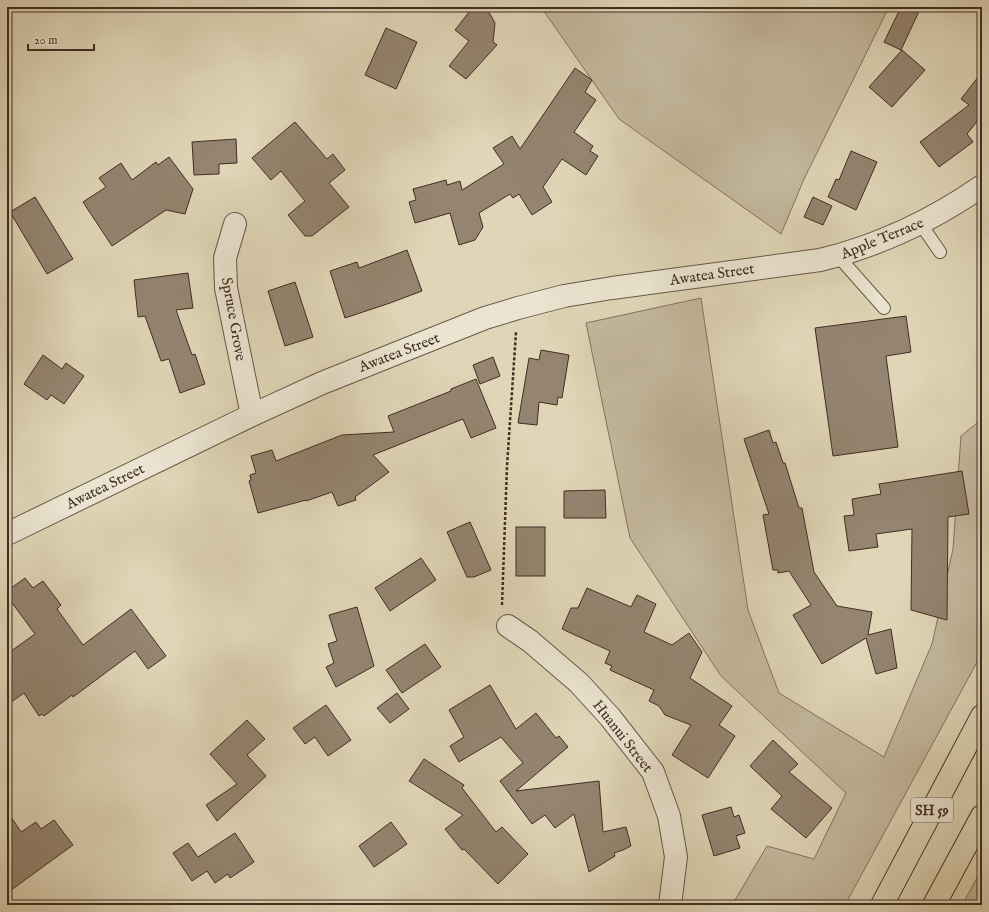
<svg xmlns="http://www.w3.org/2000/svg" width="989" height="912" viewBox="0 0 989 912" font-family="'IM FELL English',serif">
  <rect width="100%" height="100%" fill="#dfd6b7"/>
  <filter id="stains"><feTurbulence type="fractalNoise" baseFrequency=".005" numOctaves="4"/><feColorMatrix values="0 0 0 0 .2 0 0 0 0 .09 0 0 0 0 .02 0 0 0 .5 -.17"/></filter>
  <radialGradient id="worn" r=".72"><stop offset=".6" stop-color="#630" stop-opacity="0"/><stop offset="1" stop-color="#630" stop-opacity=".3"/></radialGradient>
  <g fill="#c4b99e" stroke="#847260">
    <polygon points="541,7 889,7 804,179 781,234 619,119"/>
    <polygon points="701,298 748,610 779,693 884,757 932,644 953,549 961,436 982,419 982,653 845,905 732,905 767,846 814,859 846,793 721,676 630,538 586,323"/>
    <polygon points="982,869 982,905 962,905"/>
  </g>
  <g fill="#948470" stroke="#432c23">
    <polygon points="473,7 486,7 495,23 493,42 497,45 466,79 449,66 469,41 455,30"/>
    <polygon points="901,7 921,7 901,50 884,42"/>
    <polygon points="386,28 417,42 396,89 365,75"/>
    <polygon points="902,50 925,70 892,107 869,87"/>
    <polygon points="575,68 592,80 585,92 596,100 574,132 593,146 590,151 598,156 586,175 562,159 543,187 552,202 532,215 519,194 513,198 510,194 479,213 483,227 475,240 459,245 450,213 415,223 409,202 416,200 413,189 446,180 447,185 460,181 462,190 504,164 493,148 512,136 520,149"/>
    <polygon points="982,72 982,115 967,134 973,142 939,167 920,142 969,105 961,99"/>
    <polygon points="295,122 327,159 333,154 345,170 329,183 349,207 312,236 305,236 288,215 305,201 281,171 271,180 252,158"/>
    <polygon points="236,139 237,163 219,164 219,174 194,175 192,142"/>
    <polygon points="851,151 877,162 856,210 828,197 836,179 839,180"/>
    <polygon points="169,157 193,189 185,214 166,210 112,246 83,202 106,187 99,178 121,163 132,180 156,162 158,165"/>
    <polygon points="35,197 73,259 47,274 10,212"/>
    <polygon points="813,197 832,206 823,225 804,217"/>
    <polygon points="407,250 422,291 390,303 345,318 330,271 357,262 359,268"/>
    <polygon points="188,273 193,308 176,310 192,355 195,354 205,384 180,393 169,359 161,361 145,316 138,317 134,280"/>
    <polygon points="295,282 313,337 285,346 268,291"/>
    <polygon points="906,316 911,352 886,356 898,447 833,456 815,328"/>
    <polygon points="541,350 569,355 562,398 558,397 557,405 539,402 537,425 518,423 529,358 539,360"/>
    <polygon points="43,355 62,369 66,363 84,376 64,404 51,395 47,400 24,384"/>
    <polygon points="493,357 500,376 480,384 473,365"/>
    <polygon points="476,379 496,428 471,438 463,419 373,455 389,472 355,497 356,500 338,506 332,492 306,501 306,500 258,513 249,481 251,480 250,475 256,473 251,456 272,450 276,461 342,435 394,432 388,416 451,391 451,389"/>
    <polygon points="769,430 773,443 776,442 783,463 785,463 799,508 802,508 814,572 837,606 872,612 868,635 891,629 897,668 876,674 866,638 822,664 793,615 811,605 789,571 778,573 778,570 773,570 763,515 769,514 744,439"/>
    <polygon points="962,471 969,514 948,517 947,620 911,610 912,529 876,534 878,547 849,551 844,516 854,515 852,499 881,494 879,484"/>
    <polygon points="605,490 606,518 564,518 564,491"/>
    <polygon points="470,522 491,570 474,577 467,577 447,532"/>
    <rect x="516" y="527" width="29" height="49"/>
    <polygon points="421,558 436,580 390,611 375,588"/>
    <polygon points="25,578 33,588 43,581 61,605 57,609 83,645 131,609 166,656 148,669 135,651 73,697 72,695 44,716 42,714 39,716 24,693 7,705 7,654 35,634 7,596 7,591"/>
    <polygon points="587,588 631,607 637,595 656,604 644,632 672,645 689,633 702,652 690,678 732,706 719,725 735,736 708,778 672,755 691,725 665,715 659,706 649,701 654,690 610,670 612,666 605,663 610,651 562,629 571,608 578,608"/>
    <polygon points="357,607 374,666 336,687 326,667 334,663 328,644 337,641 329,615"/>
    <polygon points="425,644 441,667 402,693 386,670"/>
    <polygon points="490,685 516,729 536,713 556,738 559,736 568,747 516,791 599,781 603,832 626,827 631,846 623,850 614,853 615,856 589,872 574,814 555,828 545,815 532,824 500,781 523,763 501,737 459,762 450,746 464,737 449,710"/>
    <polygon points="397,693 409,709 390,723 377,708"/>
    <polygon points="326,705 351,740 328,756 315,737 305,744 293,728"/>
    <polygon points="247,720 265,739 247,755 266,776 217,821 206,805 237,784 210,754"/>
    <polygon points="773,740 798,764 789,772 832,808 806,838 771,809 782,796 750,766"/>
    <polygon points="424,759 464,785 462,788 496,832 502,827 528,854 498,884 464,849 462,850 445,829 463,815 409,781"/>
    <polygon points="731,807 734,817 739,815 745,833 736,836 740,848 714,856 702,815"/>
    <polygon points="7,811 21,832 36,822 41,829 54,820 73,845 7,893"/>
    <polygon points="391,822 407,844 374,867 359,846"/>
    <polygon points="235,833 254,862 230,878 228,874 215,883 207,871 192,881 173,853 188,843 198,857"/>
  </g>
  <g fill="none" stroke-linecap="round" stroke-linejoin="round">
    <defs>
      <g id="lane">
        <polyline points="920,223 940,252"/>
        <polyline points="838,256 884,308"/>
      </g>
      <g id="street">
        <polyline points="235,224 225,258 226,288 252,415"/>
        <path d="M7 534 252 415 322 383 485 318 518 308 564 296 612 288 820 260C878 246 933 220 982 186"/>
        <polyline points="508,626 530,641 579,683 610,717 653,772 669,816 676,857 670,905"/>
      </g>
      <g id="highway">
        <polyline points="882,905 982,716"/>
        <polyline points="934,905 982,816"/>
      </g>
    </defs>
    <use href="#lane" stroke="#6a5648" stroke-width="14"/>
    <use href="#street" stroke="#6a5648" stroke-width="24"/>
    <use href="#highway" stroke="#432c23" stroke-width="24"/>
    <polyline stroke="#432c23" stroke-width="2.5" stroke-dasharray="3 2" stroke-linecap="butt" points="502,605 507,466 516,332"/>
    <use href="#lane" stroke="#eae4d0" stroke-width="12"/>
    <use href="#street" stroke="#eae4d0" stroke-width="22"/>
    <use href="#highway" stroke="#dfd6b7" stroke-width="22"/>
  </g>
  <g text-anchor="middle" stroke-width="3.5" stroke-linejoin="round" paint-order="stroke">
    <rect fill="#eae4d0" stroke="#756357" stroke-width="1" x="911" y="798" width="42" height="24" rx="3"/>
    <g font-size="14" font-weight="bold" fill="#432c23">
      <text x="932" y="815">SH 59</text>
    </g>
    <g font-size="15" fill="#432c23" stroke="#eae4d0">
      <text transform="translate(882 238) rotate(-22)" y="5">Apple Terrace</text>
      <text transform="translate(712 274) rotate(-8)" y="5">Awatea Street</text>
      <text transform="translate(234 319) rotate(80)" y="5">Spruce Grove</text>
      <text transform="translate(399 352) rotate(-21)" y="5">Awatea Street</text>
      <text transform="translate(105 486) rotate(-26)" y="5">Awatea Street</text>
      <text transform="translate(623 736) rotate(52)" y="5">Huanui Street</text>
    </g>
  </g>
  <rect width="989" height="912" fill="none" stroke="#dfd6b7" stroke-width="24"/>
  <rect x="8" y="8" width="973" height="896" fill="none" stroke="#432c23" stroke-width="2"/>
  <rect x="12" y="12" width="965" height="888" fill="none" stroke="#432c23"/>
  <path d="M28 44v6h66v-6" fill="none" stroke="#432c23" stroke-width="2"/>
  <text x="34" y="44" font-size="12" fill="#432c23" stroke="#eae4d0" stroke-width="3" paint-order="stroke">20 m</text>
  <rect width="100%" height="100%" filter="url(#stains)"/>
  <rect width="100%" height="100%" fill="url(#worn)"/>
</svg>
